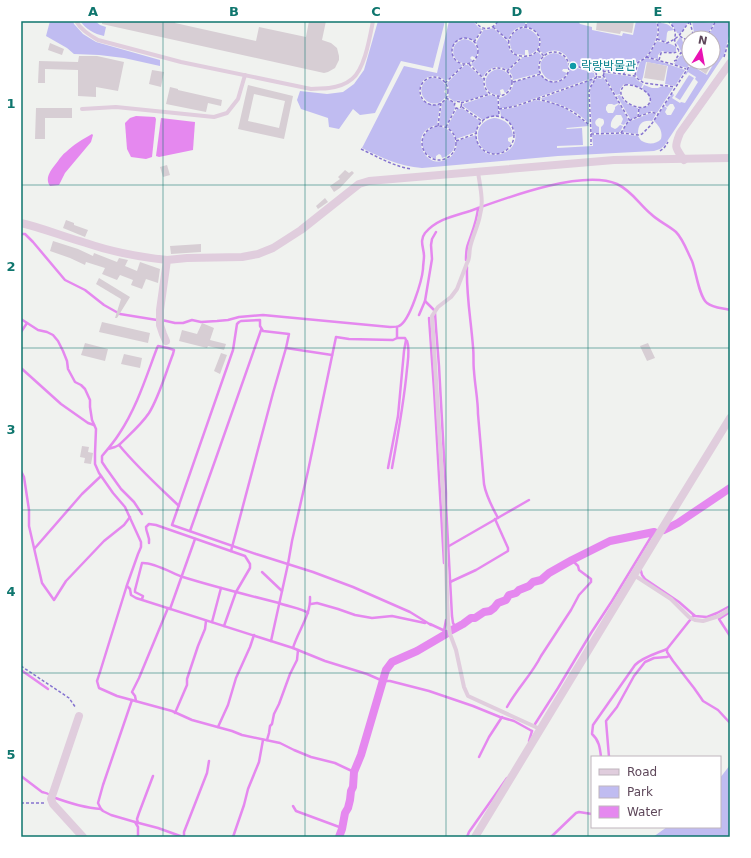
<svg xmlns="http://www.w3.org/2000/svg" width="751" height="858" viewBox="0 0 751 858" font-family="'DejaVu Sans','Noto Sans KR',sans-serif">
<rect width="100%" height="100%" fill="#f0f2ef"/>
<g fill="#c0bcf1">
<path d="M 50,21 L 73,21 L 74,24 L 83,34 L 96,42 L 160,60 L 160,66 L 124,58 L 99,55 L 74,54 L 67,48 L 46,36 Z"/>
<path d="M 80,21 L 95,21 L 100,25 L 106,27 L 104,36 C 94,34 86,29 80,21 Z"/>
<path d="M 378,21 L 445,21 L 433,68 L 401,61 L 375,113 L 360,115 L 353,109 L 339,129 L 329,127 L 328,118 L 301,109 L 297,100 L 300,91 L 327,94 L 343,92 L 354,84 L 364,70 Z"/>
<path d="M 449,21 L 473,21 L 478,27 L 482,29 L 474,41 C 455,29 441,58 463,65 L 446,81 C 438,73 423,74 420,87 C 416,100 429,107 440,104 L 437,125 C 406,131 425,174 449,158 C 455,154 457,148 457,141 L 476,135 C 478,168 524,156 514,129 C 511,123 507,119 501,117 L 500,109 L 506,109 L 516,107 L 536,100 L 559,105 L 566,109 L 580,118 L 589,126 L 566,128 L 567,129 L 582,128 L 583,145 L 557,146 L 557,148 L 593,146 L 592,135 L 622,134 L 638,136 C 638,136 641,141 642,141 C 648,145 657,144 661,139 C 663,131 659,126 654,121 L 664,106 L 667,108 L 665,112 L 667,115 L 671,115 L 675,108 L 673,104 L 670,104 L 667,107 L 665,105 L 672,93 L 674,95 L 672,98 L 680,103 L 681,102 L 685,103 L 698,82 L 695,79 L 696,77 L 688,72 L 686,75 L 685,74 L 693,62 L 697,63 L 694,67 L 707,75 L 720,53 L 713,49 L 713,38 L 707,38 L 717,21 L 730,21 L 730,31 L 724,55 L 664,146 L 660,149 L 654,151 L 558,156 L 422,168 C 399,166 382,158 362,148 L 404,66 L 437,73 Z"/>
<path d="M 499,21 L 525,21 L 525,26 C 516,27 511,31 508,40 L 494,27 Z"/>
<path d="M 527,21 L 578,21 L 580,24 L 592,27 L 592,30 L 622,36 L 623,33 L 633,35 L 636,21 L 656,21 C 658,31 658,36 653,45 C 651,49 649,53 646,56 C 638,64 616,68 604,71 L 603,69 L 598,68 L 595,71 L 570,64 C 567,51 554,47 544,54 L 539,50 C 544,39 538,30 527,27 Z"/>
<path d="M 672,21 L 689,21 L 680,34 L 677,33 C 676,29 672,26 671,22 Z"/>
<path d="M 692,21 L 714,23 L 705,38 L 695,38 Z"/>
<path d="M 658,23 C 666,23 669,24 674,30 L 668,31 L 667,33 L 666,42 L 658,39 L 659,34 Z"/>
<path d="M 493,28 L 508,42 C 508,51 512,55 520,57 L 508,70 C 498,64 488,67 483,77 L 471,64 C 479,59 481,51 476,43 L 484,29 L 487,30 Z"/>
<path d="M 524,28 C 533,29 544,39 537,49 C 535,52 532,53 529,55 L 528,50 L 525,50 L 525,55 L 515,54 C 505,44 511,30 524,28 Z"/>
<path d="M 680,37 C 683,39 682,43 685,45 L 689,45 L 689,58 L 681,51 L 678,45 L 676,43 Z"/>
<path d="M 465,39 C 475,41 480,49 476,58 L 472,56 L 470,58 L 473,61 C 454,71 444,43 465,39 Z"/>
<path d="M 657,41 C 663,43 672,43 676,47 L 676,51 L 672,53 L 662,51 L 658,55 L 658,59 L 647,57 L 652,50 Z"/>
<path d="M 538,52 L 542,56 C 538,61 537,67 540,73 L 513,80 L 512,75 L 509,71 L 523,57 L 529,57 Z"/>
<path d="M 554,53 C 563,54 569,60 568,69 L 563,69 L 562,71 L 567,73 C 551,97 524,59 554,53 Z"/>
<path d="M 683,55 L 689,60 L 689,62 L 691,62 L 687,68 L 674,64 L 680,56 Z"/>
<path d="M 646,58 L 659,61 L 685,70 L 675,86 L 665,84 L 668,66 L 646,62 L 643,77 L 642,80 L 640,80 L 636,75 L 640,62 Z"/>
<path d="M 465,65 L 468,65 L 483,79 L 484,88 L 488,94 L 462,102 L 458,100 L 455,102 L 448,97 C 450,92 449,87 447,83 Z"/>
<path d="M 570,66 L 594,73 L 595,77 L 516,105 L 506,108 L 500,108 L 499,98 C 508,96 512,91 514,82 L 541,75 C 551,88 569,83 570,66 Z"/>
<path d="M 498,69 C 512,71 516,85 505,93 L 503,89 L 500,90 L 501,95 C 483,97 479,73 498,69 Z"/>
<path d="M 605,73 L 635,77 L 637,80 L 643,84 L 641,88 L 630,84 L 624,84 L 620,89 L 620,94 L 616,95 L 604,75 Z"/>
<path d="M 689,75 L 694,78 L 680,100 L 675,97 Z"/>
<path d="M 603,77 L 619,103 L 614,105 L 612,104 L 608,104 L 606,107 L 606,110 L 608,113 L 613,113 L 615,109 L 615,107 L 619,104 L 629,121 L 626,122 L 624,125 L 621,124 L 623,119 L 621,115 L 616,115 C 613,118 610,122 611,127 L 615,129 L 617,128 L 620,125 L 623,126 L 620,132 L 601,133 L 601,127 C 604,125 605,122 603,119 L 599,118 C 595,120 594,123 597,126 L 599,127 L 599,133 L 592,133 L 590,92 L 591,86 L 597,78 L 601,79 Z"/>
<path d="M 430,78 C 439,77 445,81 447,90 L 445,90 L 444,92 L 447,94 C 436,118 407,91 430,78 Z"/>
<path d="M 594,79 L 590,85 L 588,92 L 589,124 C 576,109 559,103 540,99 Z"/>
<path d="M 644,85 L 652,88 L 658,88 L 662,86 L 673,88 L 657,113 L 651,111 L 639,116 L 639,108 C 656,108 652,96 642,89 Z"/>
<path d="M 490,95 L 497,97 L 499,116 L 489,117 L 483,120 L 463,106 L 463,104 Z"/>
<path d="M 620,95 C 623,102 630,106 638,108 L 637,116 L 631,120 L 617,96 Z"/>
<path d="M 447,99 L 454,103 L 455,108 L 446,126 L 439,125 L 442,104 Z"/>
<path d="M 462,108 L 481,122 L 478,125 L 476,132 L 456,139 L 453,132 L 447,127 L 457,109 L 459,109 Z"/>
<path d="M 651,113 L 656,114 L 652,121 C 642,120 638,124 638,134 L 622,132 L 627,123 L 633,120 Z"/>
<path d="M 494,118 C 505,119 512,125 513,136 L 508,138 L 508,141 L 511,143 C 509,148 505,151 500,153 C 477,159 467,123 494,118 Z"/>
<path d="M 438,126 C 458,129 462,152 442,158 L 441,155 L 439,154 L 436,156 L 436,159 C 416,153 419,130 438,126 Z"/>
<path d="M 730,765 L 730,837 L 653,837 L 667,827 L 720,827 L 720,778 Z"/>
</g>
<g fill="#e588ef">
<path d="M 136,116 L 155,117 L 156,119 L 152,157 L 146,159 L 131,157 L 127,149 L 125,123 L 130,118 Z"/>
<path d="M 161,118 L 195,122 L 193,150 L 159,157 L 156,156 Z"/>
<path d="M 92,134 L 93,135 L 91,142 L 65,173 L 59,185 L 50,186 C 44,177 52,169 58,161 C 60,158 63,154 66,152 C 73,145 83,139 92,134 Z"/>
</g>
<g fill="none" stroke-linecap="round" stroke-linejoin="round">
<g stroke="#e588ef" stroke-width="2.5">
<path d="M 21,234 L 25,234 L 33,242 L 65,280 L 85,290 L 104,305 L 120,314 L 157,320"/>
<path d="M 466,260 C 466,255 466,249 468,244 C 472,232 477,221 478,208"/>
<path d="M 467,267 C 466,294 471,320 473,347 C 474,355 473,363 474,371 C 475,386 478,400 478,414 L 484,484 C 486,496 492,507 498,518"/>
<path d="M 425,301 L 434,310"/>
<path d="M 435,313 L 436,328 L 439,366 L 446,493 L 446,505 L 452,616 L 453,623 L 456,628"/>
<path d="M 419,315 L 425,301 L 432,259 L 431,245 L 432,239 L 436,232"/>
<path d="M 429,318 L 434,389 L 444,563"/>
<path d="M 21,319 L 38,330 L 47,332 L 53,335 L 58,341 L 63,351 L 67,361 L 68,369 L 75,382 L 81,385 L 85,389 L 90,400 L 90,407 L 92,420 L 96,429 L 95,453 L 95,464 L 99,473 L 113,493 L 125,507 L 141,542 L 141,547 L 138,554 L 127,585 L 100,672 L 97,681 L 99,688 L 117,696 L 172,711 L 192,720 L 232,731 L 242,735 L 280,743 L 294,750 L 311,757 L 335,763 L 354,772"/>
<path d="M 162,320 L 175,323 L 183,323 L 192,320 L 201,322 L 217,321 L 228,320 L 239,317 L 263,315 L 390,327 C 393,327 397,327 399,326 C 410,321 422,280 423,269 C 423,265 424,260 424,256 C 424,248 419,241 425,233 C 437,219 454,216 470,211 C 506,198 582,169 617,184 C 632,191 639,204 651,214 C 658,221 668,225 676,232 C 683,239 687,251 692,261 C 696,271 699,297 707,303 C 713,308 723,308 730,310"/>
<path d="M 21,332 L 27,323"/>
<path d="M 332,355 L 286,348 L 289,334 L 263,331 L 260,326 L 260,320 L 241,321 L 239,322 L 237,324 L 233,350 L 172,525 L 256,554 L 313,572 L 353,587 L 410,612 L 431,625"/>
<path d="M 21,368 L 61,404 L 88,423 L 94,425"/>
<path d="M 119,445 C 137,467 158,486 179,506"/>
<path d="M 108,449 L 115,447 L 119,445 C 129,435 141,425 149,413 C 159,397 166,372 173,354 L 174,350 L 168,348 L 158,346 L 157,348 C 146,377 137,407 119,434 C 114,442 108,449 102,456 L 102,462 L 106,468 L 121,489 L 134,502 L 142,514"/>
<path d="M 388,468 L 398,416 L 404,351 L 406,340 L 405,338 L 397,338"/>
<path d="M 392,468 C 398,435 404,402 407,369 C 408,360 410,349 407,341"/>
<path d="M 21,471 L 24,477 L 29,510 L 29,526 L 42,583 L 54,600 L 66,581 L 104,541 L 124,525 L 130,517"/>
<path d="M 190,531 L 216,458 L 261,330"/>
<path d="M 149,543 C 150,536 146,533 146,527 L 149,524 L 156,525 L 245,556 L 250,564 L 250,568 L 236,592 L 224,626"/>
<path d="M 449,546 L 529,500"/>
<path d="M 35,548 L 82,494 L 101,476"/>
<path d="M 231,551 L 273,393 L 286,348"/>
<path d="M 641,571 L 642,575 L 645,579 L 679,602 L 695,616 L 707,617 L 717,613 L 730,606"/>
<path d="M 262,572 L 282,591"/>
<path d="M 450,582 L 476,570 L 508,551 L 508,548 L 495,519"/>
<path d="M 127,586 L 130,589 L 131,595 L 136,598 L 293,648 L 325,661 L 367,674 L 383,681 L 390,681 L 429,691 L 473,706 L 500,717 L 514,721 L 532,731"/>
<path d="M 142,599 L 143,596 L 135,592 L 135,590 L 142,563 C 153,562 172,573 183,577 C 215,587 247,595 279,603 C 286,606 304,609 308,613"/>
<path d="M 311,604 L 317,603 L 338,609 L 355,615 L 372,618 L 392,616 L 425,623"/>
<path d="M 170,609 L 195,539"/>
<path d="M 730,612 L 719,619 L 730,636"/>
<path d="M 694,615 L 667,649 L 667,652 L 673,661 L 694,688 L 701,698 L 703,701 L 718,710 L 730,723"/>
<path d="M 212,622 L 221,588"/>
<path d="M 430,624 L 443,630 L 446,634"/>
<path d="M 444,631 L 446,620"/>
<path d="M 271,641 L 288,564 L 292,541 L 308,471 L 336,337 L 349,339 L 393,340 L 397,338 L 397,327"/>
<path d="M 293,648 C 298,631 311,615 310,597"/>
<path d="M 21,670 L 48,689"/>
<path d="M 132,700 L 103,785 L 98,803 L 101,809 L 103,811 L 111,815 L 135,822 L 138,827 L 138,837"/>
<path d="M 136,701 L 135,696 L 132,692 L 139,678 L 168,608"/>
<path d="M 507,707 C 517,689 532,674 541,656 L 571,610 L 579,595 L 591,582 L 591,579 L 579,570 L 578,566 L 572,560"/>
<path d="M 175,713 L 187,685 L 187,679 L 198,646 L 205,629 L 206,621"/>
<path d="M 535,724 L 558,688 L 591,633 L 612,601 L 654,532"/>
<path d="M 218,727 L 228,705 L 236,678 L 250,647 L 254,635"/>
<path d="M 267,740 L 269,733 L 270,726 L 272,724 L 274,714 L 279,704 L 290,674 L 297,660 L 298,650"/>
<path d="M 529,741 L 532,731"/>
<path d="M 479,757 L 489,737 L 502,717"/>
<path d="M 601,757 C 600,748 599,740 592,734 L 593,725 L 635,665 C 643,657 655,654 667,649"/>
<path d="M 609,757 L 606,721 L 617,707 L 634,676 L 645,662 L 654,658 L 667,657 L 669,656"/>
<path d="M 21,776 L 42,792 C 45,793 49,793 50,796 C 66,802 84,808 101,809"/>
<path d="M 293,806 L 296,811 L 342,828"/>
<path d="M 135,822 L 158,828 L 183,837"/>
<path d="M 138,823 L 137,819 L 139,813 L 153,776"/>
<path d="M 184,837 L 184,832 L 207,773 L 209,761"/>
<path d="M 233,837 L 244,805 L 248,789 L 259,762 L 263,740"/>
<path d="M 467,837 L 469,832 L 507,778"/>
<path d="M 551,837 L 576,813 L 579,812 L 592,814"/>
</g>
<g stroke="#e588ef" stroke-width="8">
<path d="M 664,530 L 678,523 L 730,488"/>
<path d="M 452,630 L 463,624 L 471,618 L 475,618 L 484,612 L 490,611 L 494,608 L 498,603 L 506,600 L 509,595 L 516,593 L 519,590 L 529,586 L 533,582 L 541,580 L 549,573 L 572,560 L 610,541 L 654,532"/>
<path d="M 339,837 L 342,829 L 345,813 L 348,808 L 350,800 L 351,791 L 353,787 L 354,772 L 361,755 L 386,670 L 392,662 L 417,651 L 446,634"/>
</g>
</g>
<g fill="#d7ced4" fill-rule="evenodd">
<path d="M 102,21 L 176,21 L 175,23 L 256,41 L 259,27 L 306,37 L 309,21 L 326,21 L 322,40 L 331,43 L 337,48 L 339,56 L 339,60 L 335,68 L 328,72 L 324,73 L 315,71 L 102,24 Z"/>
<path d="M 597,21 L 634,21 L 632,33 L 621,31 L 620,34 L 596,30 Z"/>
<path d="M 50,43 L 64,49 L 62,55 L 48,50 Z"/>
<path d="M 79,56 L 97,56 L 124,62 L 118,91 L 96,87 L 96,97 L 78,96 L 78,70 L 45,69 L 45,83 L 38,83 L 39,61 L 78,62 Z"/>
<path d="M 647,62 L 667,66 L 664,81 L 644,78 Z"/>
<path d="M 691,62 L 713,62 L 706,74 L 697,68 L 698,67 Z"/>
<path d="M 152,70 L 164,72 L 161,87 L 149,84 Z"/>
<path d="M 248,85 L 293,96 L 284,139 L 238,129 ZM 254,94 L 285,101 L 279,128 L 248,121 Z"/>
<path d="M 170,87 L 178,89 L 178,90 L 222,100 L 221,106 L 208,103 L 206,112 L 166,104 Z"/>
<path d="M 36,108 L 72,108 L 72,118 L 45,118 L 45,139 L 35,139 Z"/>
<path d="M 167,165 L 170,175 L 163,177 L 160,167 Z"/>
<path d="M 345,170 L 349,173 L 352,171 L 354,173 L 340,188 L 334,192 L 330,186 L 340,179 L 338,177 Z"/>
<path d="M 325,198 L 328,202 L 318,209 L 316,206 Z"/>
<path d="M 66,220 L 74,223 L 74,225 L 88,230 L 85,237 L 63,228 Z"/>
<path d="M 53,241 L 78,249 L 93,256 L 94,253 L 117,262 L 119,258 L 128,260 L 125,266 L 137,271 L 140,262 L 160,269 L 158,283 L 146,279 L 142,289 L 131,285 L 133,280 L 120,275 L 117,280 L 102,274 L 105,268 L 86,262 L 85,265 L 70,258 L 50,251 Z"/>
<path d="M 201,244 L 201,252 L 171,254 L 170,246 Z"/>
<path d="M 99,278 L 130,297 L 117,318 L 115,318 L 121,299 L 96,284 Z"/>
<path d="M 102,322 L 150,333 L 148,343 L 99,332 Z"/>
<path d="M 202,323 L 214,328 L 210,340 L 226,344 L 224,350 L 208,346 L 207,348 L 179,341 L 182,330 L 197,334 Z"/>
<path d="M 85,343 L 108,349 L 105,361 L 81,355 Z"/>
<path d="M 648,343 L 655,358 L 647,361 L 640,346 Z"/>
<path d="M 221,353 L 227,355 L 220,374 L 214,371 Z"/>
<path d="M 124,354 L 142,358 L 140,368 L 121,364 Z"/>
<path d="M 82,446 L 89,447 L 88,452 L 93,453 L 91,464 L 84,463 L 85,458 L 80,457 Z"/>
</g>
<g fill="none" stroke-linecap="round" stroke-linejoin="round">
<g stroke="#8573d0" stroke-width="1.5" stroke-dasharray="3 2" stroke-linecap="butt">
<path d="M 475,21 C 481,31 492,31 498,21"/>
<path d="M 709,21 L 715,22"/>
<path d="M 658,22 L 668,21 C 671,24 675,28 675,32 C 676,35 674,38 675,42 C 676,50 683,54 689,59"/>
<path d="M 690,22 L 694,38"/>
<path d="M 493,27 L 509,41"/>
<path d="M 524,27 C 547,29 544,59 522,56 C 519,56 515,55 513,53 C 503,43 512,29 524,27 Z"/>
<path d="M 526,27 L 526,21"/>
<path d="M 680,36 L 684,39 L 689,38"/>
<path d="M 706,38 L 716,21"/>
<circle cx="465" cy="51" r="13"/>
<path d="M 657,39 L 667,43 C 681,37 681,32 690,21"/>
<path d="M 474,42 L 483,29"/>
<path d="M 538,50 L 544,56"/>
<circle cx="554" cy="67" r="15"/>
<path d="M 646,57 L 672,64 L 686,69"/>
<path d="M 724,57 L 730,37"/>
<path d="M 659,60 L 661,53 C 668,51 671,55 679,51"/>
<path d="M 674,61 L 677,60 L 677,57 L 681,53"/>
<path d="M 469,64 L 484,79"/>
<path d="M 569,64 L 596,72"/>
<circle cx="498" cy="82" r="14"/>
<circle cx="600" cy="73" r="4"/>
<path d="M 507,71 L 522,57"/>
<path d="M 603,72 C 616,69 635,66 645,58 C 649,55 652,49 654,45 C 659,36 659,31 657,21"/>
<path d="M 608,72 L 635,76 L 638,79 L 644,83 L 675,87"/>
<path d="M 624,74 L 624,66"/>
<path d="M 603,75 L 630,121"/>
<path d="M 635,75 L 638,62"/>
<path d="M 597,76 L 591,86 L 589,92 L 591,134 L 621,133 L 639,135 L 642,134 L 651,125 L 692,62"/>
<circle cx="434" cy="91" r="14"/>
<path d="M 513,82 L 541,74"/>
<path d="M 445,83 L 464,65"/>
<path d="M 625,85 C 634,83 658,94 648,105 C 640,114 610,97 625,85 Z"/>
<path d="M 498,96 L 499,116"/>
<path d="M 446,98 L 455,103"/>
<path d="M 537,99 C 561,105 571,108 589,125"/>
<circle cx="458" cy="105" r="3.5"/>
<path d="M 461,103 L 490,94"/>
<path d="M 462,107 L 483,122"/>
<path d="M 499,109 L 506,108 L 516,106 L 596,78"/>
<circle cx="495" cy="135" r="19"/>
<path d="M 638,117 L 639,107"/>
<circle cx="439" cy="143" r="17"/>
<path d="M 438,126 L 441,103"/>
<path d="M 446,127 L 456,108"/>
<path d="M 621,133 L 627,123 L 632,119 L 651,112 L 658,114"/>
<path d="M 591,134 L 591,145"/>
<path d="M 456,141 L 477,133"/>
<path d="M 361,149 C 378,157 393,166 411,169"/>
<path d="M 660,151 L 664,148 L 668,142"/>
<path d="M 21,666 L 69,698 L 76,708"/>
<path d="M 21,803 L 45,803"/>
</g>
<g stroke="#e0cddd" stroke-width="4">
<path d="M 76,21 C 81,30 90,35 98,40 L 181,62 L 311,89 C 317,88 323,89 329,88 C 337,87 346,84 352,79 C 365,69 370,36 373,21"/>
<path d="M 82,109 L 116,107 L 214,117 L 227,113 L 238,99 L 245,75"/>
<path d="M 478,172 C 480,186 484,202 480,215 C 478,227 472,237 470,248 C 469,253 470,259 467,263 L 457,289 L 451,297 L 438,307 L 432,316 L 444,508 L 448,622 L 450,634 L 456,650 L 464,687 L 468,696 L 540,729"/>
<path d="M 634,575 L 671,599 L 689,617 L 695,620 L 703,621 L 719,616 L 730,609"/>
</g>
<g stroke="#e0cddd" stroke-width="8">
<path d="M 684,160 C 675,147 674,148 680,133 L 730,63"/>
<path d="M 21,223 C 43,228 64,237 86,243 C 112,252 140,257 167,260"/>
<path d="M 166,341 L 163,334 L 160,325 L 160,310 L 167,260 L 187,258 L 242,257 L 258,254 L 273,248 L 301,230 L 359,184 L 369,181 L 614,160 L 730,158"/>
<path d="M 79,716 L 51,799 L 53,804 L 83,837"/>
<path d="M 475,837 C 560,697 644,557 730,418"/>
</g>
</g>
<path fill="none" stroke="#0f766e" stroke-width="1" stroke-opacity="0.55" d="M 163,21 L 163,837M 305,21 L 305,837M 446,21 L 446,837M 588,21 L 588,837M 21,185 L 730,185M 21,348 L 730,348M 21,510 L 730,510M 21,673 L 730,673"/>
<circle fill="#0f9aa8" stroke="#fff" stroke-width="1.5" cx="573" cy="66" r="4"/>
<g text-anchor="middle" dominant-baseline="central" stroke-width="3.5" stroke-linejoin="round" paint-order="stroke">
<g font-size="12" fill="#0d838f" stroke="#fff" text-anchor="start">
<text x="581" y="66">락랑박물관</text>
</g>
</g>
<rect width="751" height="858" fill="none" stroke="#ffffff" stroke-width="44"/>
<rect x="591" y="756" width="130" height="72" fill="#ffffff" stroke="#bfb5bd"/>
<rect x="599" y="769" width="20" height="6" fill="#e0cddd" stroke="#bfb5bd"/>
<text x="627" y="776" font-size="12" fill="#5e475a">Road</text>
<rect x="599" y="786" width="20" height="12" fill="#c0bcf1" stroke="#bfb5bd"/>
<text x="627" y="796" font-size="12" fill="#5e475a">Park</text>
<rect x="599" y="806" width="20" height="12" fill="#e588ef" stroke="#bfb5bd"/>
<text x="627" y="816" font-size="12" fill="#5e475a">Water</text>
<g transform="translate(701 50) rotate(11)"><circle r="19" fill="#ffffff" stroke="#bfb5bd"/>
<path d="M0-3L7 15L0 10L-7 15Z" fill="#e912b3"/>
<text y="-6" font-size="11" font-weight="bold" text-anchor="middle" fill="#5e475a">N</text>
</g>
<rect x="22" y="22" width="707" height="814" fill="none" stroke="#0f766e" stroke-width="1.5"/>
<g font-size="13" text-anchor="middle" font-weight="bold" fill="#0f766e">
<text x="93" y="16">A</text>
<text x="234" y="16">B</text>
<text x="376" y="16">C</text>
<text x="517" y="16">D</text>
<text x="658" y="16">E</text>
<text x="11" y="108">1</text>
<text x="11" y="271">2</text>
<text x="11" y="434">3</text>
<text x="11" y="596">4</text>
<text x="11" y="759">5</text>
</g>
</svg>
